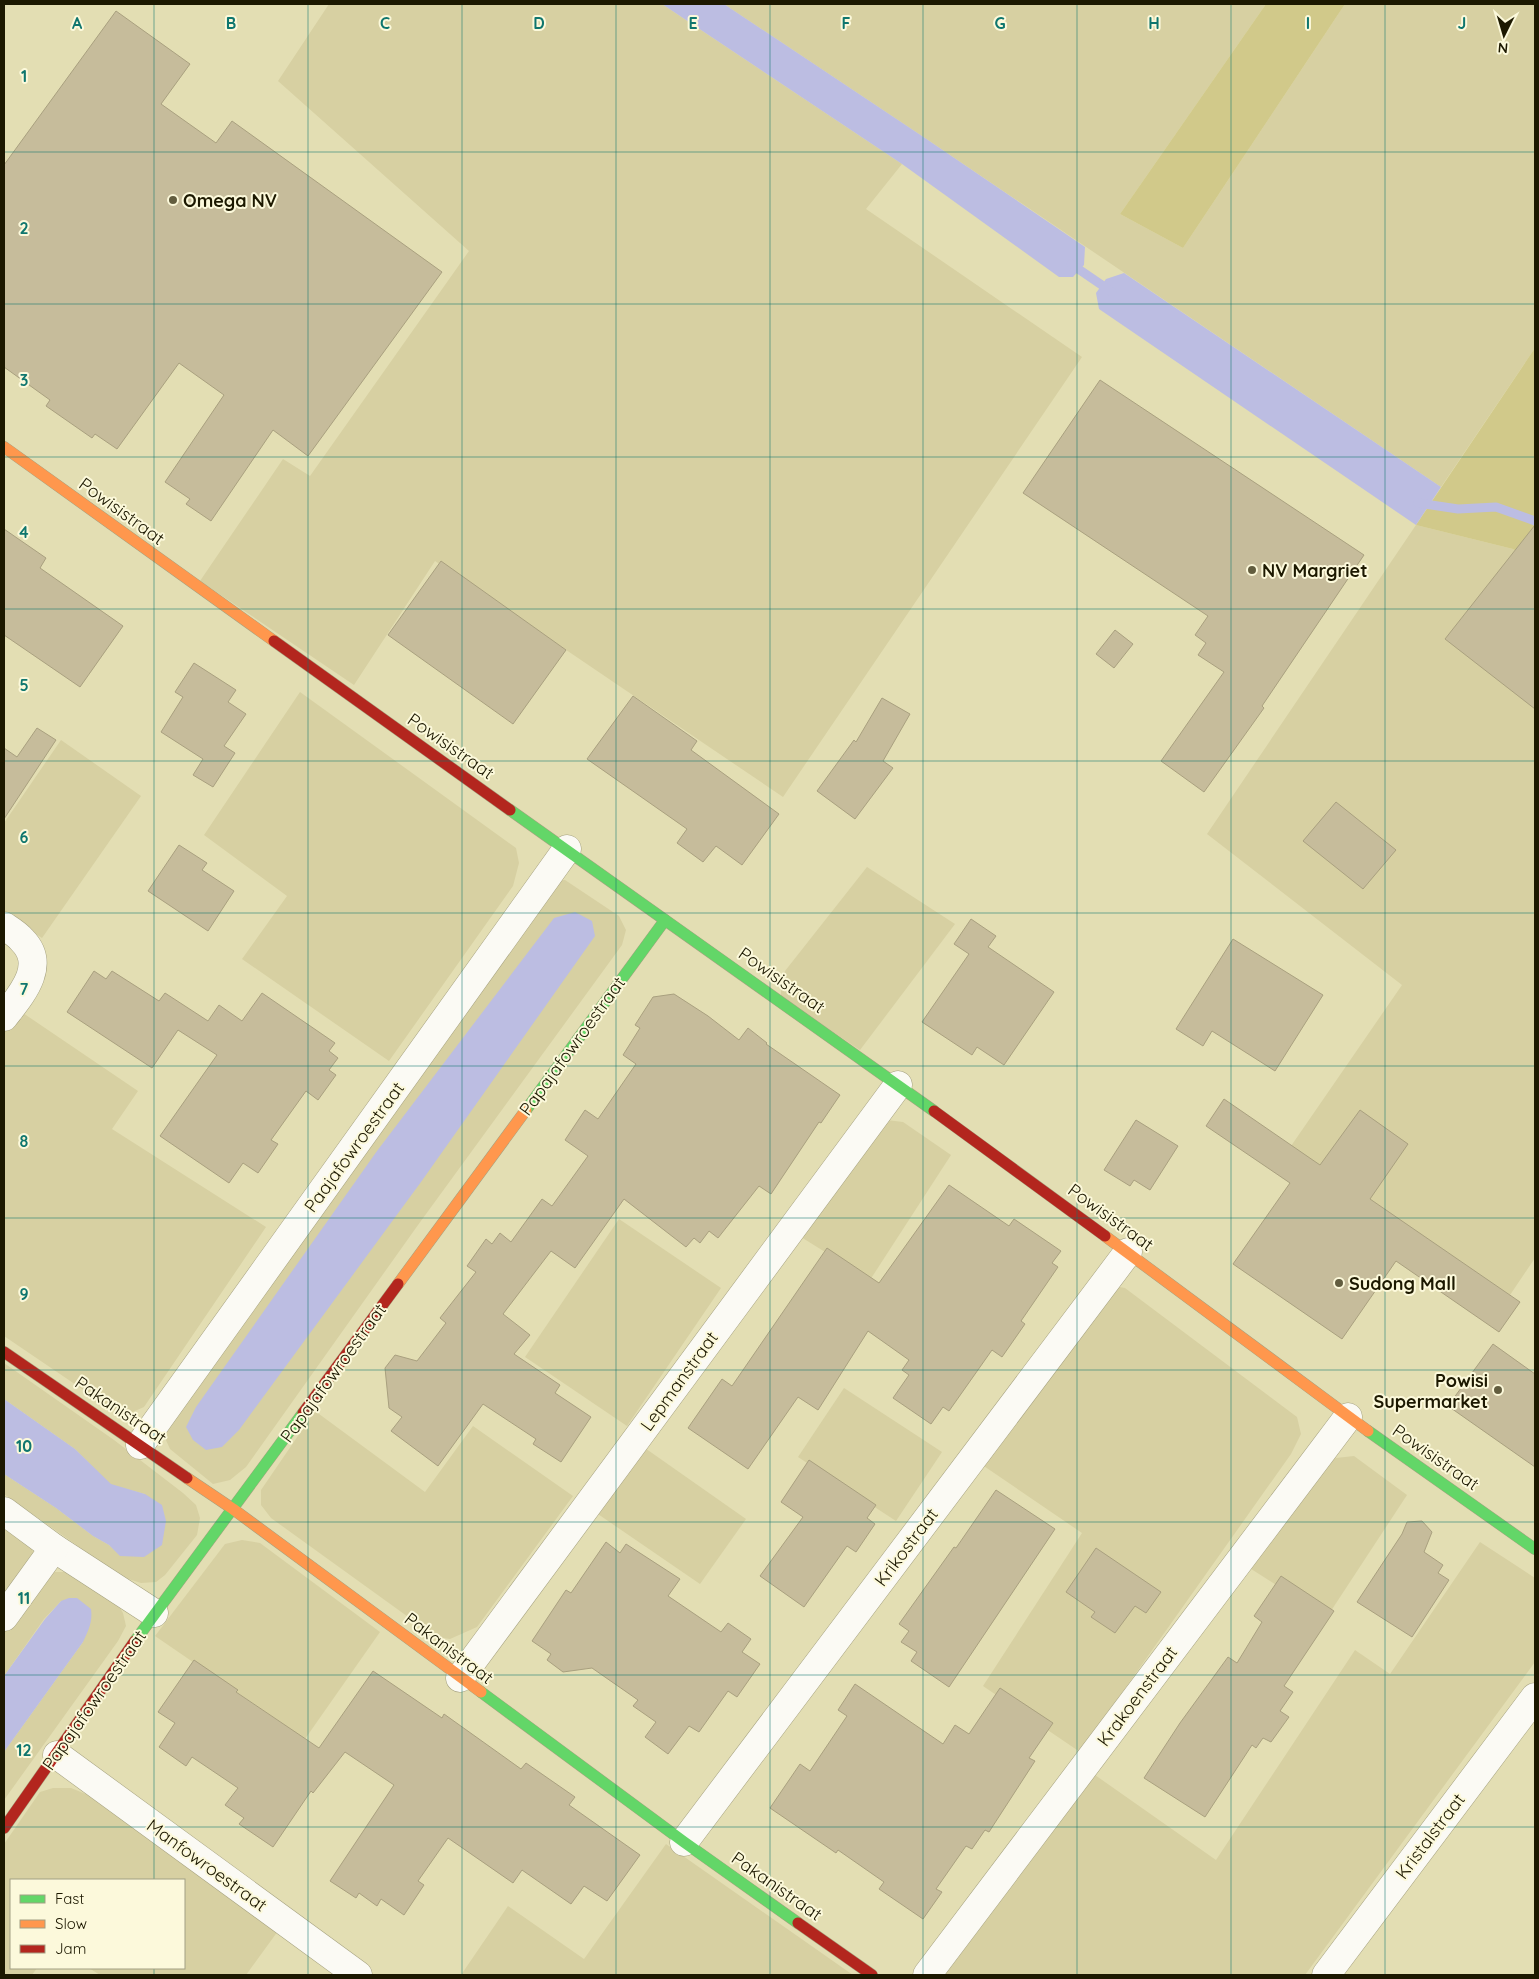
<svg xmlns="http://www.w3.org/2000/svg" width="1539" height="1979" viewBox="0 0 1539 1979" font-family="Quicksand,sans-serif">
<rect width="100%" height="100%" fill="#e3deb3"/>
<g fill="#d7d0a2">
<path d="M 329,4 L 662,4 L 902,164 L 866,209 L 1082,357 L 783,797 L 435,561 L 354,685 L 200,581 L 283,459 L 310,476 L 469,251 L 278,81 Z"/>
<path d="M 724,4 L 1266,4 L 1120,214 L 1183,248 L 1345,4 L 1535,4 L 1535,348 L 1441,487 L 925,138 Z"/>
<path d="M 1416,525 L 1513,549 L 1535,562 L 1535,1258 L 1510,1295 L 1291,1146 L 1402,985 L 1207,834 Z"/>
<path d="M 300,692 L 516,848 L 519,863 L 513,886 L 389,1061 L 242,959 L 287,896 L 204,835 Z"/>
<path d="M 61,740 L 141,796 L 42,938 L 4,912 L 4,823 Z"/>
<path d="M 867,867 L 955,924 L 860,1050 L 781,997 L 781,984 L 785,971 Z"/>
<path d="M 565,880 L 619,916 L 626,930 L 622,945 L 418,1225 L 246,1467 L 230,1480 L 213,1484 L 170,1449 L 165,1438 L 167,1426 L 552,881 Z"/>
<path d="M 20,1011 L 138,1091 L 112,1129 L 266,1227 L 144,1407 L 128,1414 L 113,1410 L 4,1336 L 4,1033 Z"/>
<path d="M 887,1120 L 903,1122 L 951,1155 L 870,1280 L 793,1232 Z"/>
<path d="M 619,1219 L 721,1288 L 627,1426 L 525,1357 Z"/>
<path d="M 1109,1285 L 1125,1288 L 1297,1417 L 1301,1434 L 1291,1454 L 1080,1752 L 983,1686 L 1082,1533 L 975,1460 Z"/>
<path d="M 4,1363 L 114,1440 L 183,1493 L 196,1505 L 200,1518 L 197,1535 L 165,1575 L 156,1582 L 141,1583 L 122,1577 L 4,1494 L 4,1474 L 56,1508 L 93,1536 L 109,1545 L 121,1556 L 145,1494 L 111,1485 L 75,1449 L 4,1399 Z"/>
<path d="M 844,1388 L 942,1452 L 896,1521 L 798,1457 Z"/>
<path d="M 315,1411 L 425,1492 L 473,1426 L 573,1496 L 477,1627 L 450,1639 L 436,1637 L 271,1518 L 261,1505 L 261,1490 Z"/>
<path d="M 642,1446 L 746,1519 L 700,1584 L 595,1512 Z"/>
<path d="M 1354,1456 L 1407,1495 L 1327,1617 L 1248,1567 L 1318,1469 L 1336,1458 Z"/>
<path d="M 4,1520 L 30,1544 L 34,1555 L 4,1596 Z"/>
<path d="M 242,1540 L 260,1543 L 380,1632 L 305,1739 L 155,1636 L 225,1544 Z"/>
<path d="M 1480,1542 L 1535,1578 L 1535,1662 L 1305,1975 L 945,1975 L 1095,1775 L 1216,1860 L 1355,1650 L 1390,1674 Z"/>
<path d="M 53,1572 L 72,1572 L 116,1601 L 123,1613 L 126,1626 L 118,1641 L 4,1800 L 4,1752 L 83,1642 L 61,1601 L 44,1619 L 4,1676 L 4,1630 Z"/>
<path d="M 53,1788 L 71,1788 L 88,1795 L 278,1931 L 246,1975 L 100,1975 L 89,1968 L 184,1968 L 184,1880 L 11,1880 L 11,1968 L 37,1968 L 32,1975 L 4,1975 L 4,1844 L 40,1792 Z"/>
<path d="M 666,1844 L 853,1975 L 461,1975 L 508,1906 L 584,1959 Z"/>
</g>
<g fill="#d1c98a">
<path d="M 1266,4 L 1345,4 L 1183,248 L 1120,214 Z"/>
<path d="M 1535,348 L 1535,562 L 1513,549 L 1416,525 Z"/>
</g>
<g fill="#bcbde2">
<path d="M 662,4 L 724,4 L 925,138 L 1085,247 L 1084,265 L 1073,277 L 1059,277 L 902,164 Z"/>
<path d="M 1124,273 L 1441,487 L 1416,525 L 1099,309 L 1096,293 L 1106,279 Z"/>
<path d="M 575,912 L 592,921 L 595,936 L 421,1182 L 239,1430 L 222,1447 L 206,1450 L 193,1440 L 186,1427 L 196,1407 L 377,1151 L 554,918 Z"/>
<path d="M 4,1399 L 75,1449 L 111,1484 L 145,1494 L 162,1505 L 166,1521 L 162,1545 L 144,1557 L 120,1556 L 109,1545 L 93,1536 L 56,1508 L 4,1474 Z"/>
<path d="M 69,1598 L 77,1598 L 91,1609 C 93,1622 88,1631 83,1642 L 4,1752 L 4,1676 L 45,1619 L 61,1601 Z"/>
</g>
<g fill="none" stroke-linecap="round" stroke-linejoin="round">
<g stroke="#bcbde2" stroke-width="9">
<path d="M 1071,264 L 1112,292"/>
<path d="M 1418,503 L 1458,509 L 1496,507 L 1535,521"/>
</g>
</g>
<g fill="#c6bc9b" stroke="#a9a07f">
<path d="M 116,11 L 190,64 L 161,104 L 216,143 L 232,121 L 442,272 L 308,456 L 273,430 L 211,521 L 186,504 L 190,499 L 165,482 L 224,395 L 179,363 L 117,449 L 95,434 L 92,438 L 46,406 L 50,400 L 4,367 L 4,165 Z"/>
<path d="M 1100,380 L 1364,555 L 1262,706 L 1264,708 L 1204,792 L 1161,761 L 1224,672 L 1198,655 L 1206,643 L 1195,635 L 1208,616 L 1023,493 Z"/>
<path d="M 1535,525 L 1535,709 L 1445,639 Z"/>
<path d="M 4,529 L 46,558 L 40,568 L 123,626 L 80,687 L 4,635 Z"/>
<path d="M 441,561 L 566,650 L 513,724 L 388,635 Z"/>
<path d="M 1115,630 L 1133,644 L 1114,668 L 1096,654 Z"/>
<path d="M 194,663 L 236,690 L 228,702 L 246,714 L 224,746 L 235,753 L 213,787 L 193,775 L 203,759 L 161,732 L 183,697 L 175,692 Z"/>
<path d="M 633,696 L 697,741 L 691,750 L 779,814 L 742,865 L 716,846 L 703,862 L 677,843 L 687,829 L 587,759 Z"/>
<path d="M 882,698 L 910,714 L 883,761 L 893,768 L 855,819 L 817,791 L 854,740 L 856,742 Z"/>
<path d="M 37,728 L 56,740 L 4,819 L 4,748 L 17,757 Z"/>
<path d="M 1336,802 L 1396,850 L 1363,889 L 1303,841 Z"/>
<path d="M 179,845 L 207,863 L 202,870 L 234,891 L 208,931 L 148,891 Z"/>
<path d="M 971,919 L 996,936 L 988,947 L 1054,992 L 1004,1065 L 977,1047 L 972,1055 L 922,1022 L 969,954 L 954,944 Z"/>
<path d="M 1233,939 L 1323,995 L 1275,1071 L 1212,1031 L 1203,1046 L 1176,1029 Z"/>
<path d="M 94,971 L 106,979 L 112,971 L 159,1001 L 165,993 L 208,1021 L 219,1005 L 242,1021 L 262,993 L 335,1043 L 329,1051 L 338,1058 L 329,1070 L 336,1075 L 318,1100 L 306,1091 L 271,1140 L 278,1144 L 258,1173 L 243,1163 L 229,1183 L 160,1136 L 217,1055 L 178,1030 L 152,1068 L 67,1012 Z"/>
<path d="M 674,994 L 708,1016 L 739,1040 L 748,1028 L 767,1043 L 766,1044 L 840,1095 L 821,1123 L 819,1122 L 771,1194 L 759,1186 L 718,1238 L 709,1231 L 700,1243 L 694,1238 L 686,1247 L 624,1199 L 575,1268 L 551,1251 L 503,1314 L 530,1335 L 514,1354 L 560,1385 L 555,1393 L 591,1417 L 561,1462 L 533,1444 L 536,1439 L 483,1404 L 438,1466 L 391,1431 L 402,1417 L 389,1408 L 385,1368 L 395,1355 L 417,1361 L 446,1323 L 440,1318 L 476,1272 L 467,1266 L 486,1239 L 492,1244 L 500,1233 L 511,1242 L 542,1199 L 552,1206 L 588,1156 L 565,1140 L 585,1110 L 598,1119 L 636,1064 L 623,1055 L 640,1028 L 635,1025 L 653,997 Z"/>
<path d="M 1224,1099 L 1320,1165 L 1360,1110 L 1408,1144 L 1370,1199 L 1520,1302 L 1499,1332 L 1396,1261 L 1342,1339 L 1233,1264 L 1290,1183 L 1206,1126 Z"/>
<path d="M 1136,1120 L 1178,1146 L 1150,1190 L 1134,1180 L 1130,1186 L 1104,1170 Z"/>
<path d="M 949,1185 L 1009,1226 L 1014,1219 L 1061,1251 L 1052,1263 L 1058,1267 L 1021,1321 L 1025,1324 L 1002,1357 L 992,1350 L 949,1411 L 943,1407 L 931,1424 L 893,1398 L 909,1375 L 902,1370 L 909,1360 L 868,1331 L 818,1410 L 798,1397 L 748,1469 L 688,1428 L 722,1379 L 732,1386 L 827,1248 L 879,1283 Z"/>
<path d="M 1493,1344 L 1535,1374 L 1535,1467 L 1448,1406 Z"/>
<path d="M 809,1460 L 876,1505 L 867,1518 L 875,1524 L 856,1552 L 847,1546 L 804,1607 L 760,1576 L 803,1517 L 781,1502 Z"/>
<path d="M 996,1490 L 1055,1529 L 949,1687 L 911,1661 L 917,1652 L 901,1642 L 909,1631 L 899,1624 L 954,1547 L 956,1548 Z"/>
<path d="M 1422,1521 L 1432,1532 L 1424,1552 L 1443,1565 L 1438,1573 L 1449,1580 L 1412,1637 L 1357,1602 L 1402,1534 L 1407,1522 Z"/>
<path d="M 606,1542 L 620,1553 L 626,1544 L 680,1579 L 668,1596 L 721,1632 L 728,1623 L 751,1639 L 742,1652 L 760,1664 L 737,1697 L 728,1691 L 699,1732 L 689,1726 L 668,1754 L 645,1737 L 656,1722 L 633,1706 L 638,1700 L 592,1668 L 563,1672 L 547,1660 L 551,1654 L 532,1641 L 566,1590 L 571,1593 Z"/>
<path d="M 1096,1548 L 1161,1592 L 1146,1613 L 1135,1606 L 1115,1633 L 1091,1617 L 1095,1612 L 1066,1592 Z"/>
<path d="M 1281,1576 L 1334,1611 L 1284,1686 L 1293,1692 L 1280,1711 L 1289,1717 L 1271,1742 L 1263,1738 L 1256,1748 L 1252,1745 L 1205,1817 L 1144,1778 L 1180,1723 L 1228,1657 L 1237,1663 L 1262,1622 L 1254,1616 Z"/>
<path d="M 194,1660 L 238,1690 L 236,1692 L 319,1748 L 373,1671 L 442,1718 L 444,1714 L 521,1769 L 526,1763 L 575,1797 L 569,1805 L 640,1855 L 607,1901 L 584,1886 L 571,1904 L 522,1870 L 513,1883 L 448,1838 L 418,1881 L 424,1885 L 404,1915 L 381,1899 L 377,1906 L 359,1893 L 356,1898 L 330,1881 L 394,1785 L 345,1752 L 313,1793 L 311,1791 L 273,1847 L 239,1824 L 244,1818 L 225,1805 L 238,1788 L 192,1757 L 186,1766 L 159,1747 L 175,1723 L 158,1712 Z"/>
<path d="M 855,1684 L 943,1744 L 955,1725 L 969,1734 L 1000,1688 L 1053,1723 L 1029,1758 L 1035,1761 L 989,1832 L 985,1830 L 972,1849 L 966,1846 L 936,1889 L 942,1892 L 923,1919 L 879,1889 L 884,1882 L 838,1850 L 836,1853 L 770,1808 L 800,1764 L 810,1771 L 847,1716 L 838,1710 Z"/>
</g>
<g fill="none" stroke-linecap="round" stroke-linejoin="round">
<g stroke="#a6a280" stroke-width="29">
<g id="street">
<path d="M 4,926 C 10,930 17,934 22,940 C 48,966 20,996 4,1017"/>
<path d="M 140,1445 L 567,849"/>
<path d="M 4,1511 L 54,1548 L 154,1613"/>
<path d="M 4,1617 L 54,1548"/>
<path d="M 460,1678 L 898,1085"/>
<path d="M 57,1755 L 358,1975"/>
<path d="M 684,1842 L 1128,1252"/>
<path d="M 927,1975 L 1348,1417"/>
<path d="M 1326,1975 L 1535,1697"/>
</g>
</g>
<g stroke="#a6a280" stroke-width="12">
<g id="fast">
<path d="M 510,810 L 934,1111"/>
<path d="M 526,1110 L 665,920"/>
<path d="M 1368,1431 L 1535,1549"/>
<path d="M 135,1641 L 303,1413"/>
<path d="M 481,1692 L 684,1842 L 798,1923"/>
</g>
</g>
<g stroke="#a6a280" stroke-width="12">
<g id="slow">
<path d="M 4,447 L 274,641"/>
<path d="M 1105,1236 L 1368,1431"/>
<path d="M 398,1284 L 526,1110"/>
<path d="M 187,1478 L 233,1509 L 481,1692"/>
</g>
</g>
<g stroke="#a6a280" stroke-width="12">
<g id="jam">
<path d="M 274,641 L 510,810"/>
<path d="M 934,1111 L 1105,1236"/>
<path d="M 4,1352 L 187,1478"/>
<path d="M 303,1413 L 398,1284"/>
<path d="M 4,1828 L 135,1641"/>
<path d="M 798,1923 L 872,1975"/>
</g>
</g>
<use href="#street" stroke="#fbfaf4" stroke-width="28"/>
<use href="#fast" stroke="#63d668" stroke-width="11"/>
<use href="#slow" stroke="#ff974d" stroke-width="11"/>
<use href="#jam" stroke="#b3261e" stroke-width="11"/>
</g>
<path fill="none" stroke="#0f766e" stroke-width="1" stroke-opacity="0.55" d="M 154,4 L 154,1880M 308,4 L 308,1975M 462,4 L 462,1975M 616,4 L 616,1975M 770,4 L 770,1975M 923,4 L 923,1975M 1077,4 L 1077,1975M 1231,4 L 1231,1975M 1385,4 L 1385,1975M 4,152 L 1535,152M 4,304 L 1535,304M 4,457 L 1535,457M 4,609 L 1535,609M 4,761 L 1535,761M 4,913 L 1535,913M 4,1066 L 1535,1066M 4,1218 L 1535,1218M 4,1370 L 1535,1370M 4,1522 L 1535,1522M 4,1675 L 1535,1675M 4,1827 L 1535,1827M 154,1968 L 154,1975"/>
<g fill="#625d3f" stroke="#fcf9db" stroke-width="2">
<circle cx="173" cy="200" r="5"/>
<circle cx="1252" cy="570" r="5"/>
<circle cx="1339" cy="1283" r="5"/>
<circle cx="1498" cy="1390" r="5"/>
</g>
<g text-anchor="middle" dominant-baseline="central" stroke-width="4" stroke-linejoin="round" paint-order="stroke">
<g font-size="18" font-weight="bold" fill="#1c1800" stroke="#fcf9db" text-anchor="start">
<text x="183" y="200">Omega NV</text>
<text x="1262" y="570">NV Margriet</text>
<text x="1349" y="1283">Sudong Mall</text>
<text x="1488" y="1380" text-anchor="end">Powisi<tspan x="1488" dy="21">Supermarket</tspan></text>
</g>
<g font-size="18" fill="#1c1800" stroke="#fcf9db">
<text transform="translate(122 511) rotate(36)">Powisistraat</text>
<text transform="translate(451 746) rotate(35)">Powisistraat</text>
<text transform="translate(782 980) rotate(35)">Powisistraat</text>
<text transform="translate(572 1046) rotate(-54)">Papajafowroestraat</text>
<text transform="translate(354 1147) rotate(-54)">Paajafowroestraat</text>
<text transform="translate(1111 1217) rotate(36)">Powisistraat</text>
<text transform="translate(333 1373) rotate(-54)">Papajafowroestraat</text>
<text transform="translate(679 1381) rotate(-54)">Lepmanstraat</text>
<text transform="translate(121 1410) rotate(34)">Pakanistraat</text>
<text transform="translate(1436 1457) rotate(35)">Powisistraat</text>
<text transform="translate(906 1547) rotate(-53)">Krikostraat</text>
<text transform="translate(449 1648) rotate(37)">Pakanistraat</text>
<text transform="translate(1137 1696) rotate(-53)">Krakoenstraat</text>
<text transform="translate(94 1700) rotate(-55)">Papajafowroestraat</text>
<text transform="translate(1430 1836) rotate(-53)">Kristalstraat</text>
<text transform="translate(207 1865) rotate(36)">Manfowroestraat</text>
<text transform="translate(777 1886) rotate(35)">Pakanistraat</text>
</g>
</g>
<g font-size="16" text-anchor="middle" font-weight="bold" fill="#0f766e" stroke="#fcf9db" stroke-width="4" stroke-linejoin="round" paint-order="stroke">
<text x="77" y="29">A</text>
<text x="231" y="29">B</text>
<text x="385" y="29">C</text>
<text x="539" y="29">D</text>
<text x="693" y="29">E</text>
<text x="846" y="29">F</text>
<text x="1000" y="29">G</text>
<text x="1154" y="29">H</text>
<text x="1308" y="29">I</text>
<text x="1462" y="29">J</text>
<text x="24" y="82">1</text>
<text x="24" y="234">2</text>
<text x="24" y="386">3</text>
<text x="24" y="538">4</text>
<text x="24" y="691">5</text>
<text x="24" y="843">6</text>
<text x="24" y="995">7</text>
<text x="24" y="1147">8</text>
<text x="24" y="1300">9</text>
<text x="24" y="1452">10</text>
<text x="24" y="1604">11</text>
<text x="24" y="1756">12</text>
</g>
<rect width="1539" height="1979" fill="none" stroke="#1c1800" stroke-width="10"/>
<rect x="10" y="1879" width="175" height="90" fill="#fcf9db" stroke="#a29f83"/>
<rect x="20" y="1895" width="25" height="8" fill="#63d668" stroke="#a29f83"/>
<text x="55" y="1904" font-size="15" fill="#1c1800">Fast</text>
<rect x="20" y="1920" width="25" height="8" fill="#ff974d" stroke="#a29f83"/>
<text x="55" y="1929" font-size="15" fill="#1c1800">Slow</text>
<rect x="20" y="1945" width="25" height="8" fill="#b3261e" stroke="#a29f83"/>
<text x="55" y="1954" font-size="15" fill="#1c1800">Jam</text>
<g transform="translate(1504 35) rotate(185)" stroke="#fcf9db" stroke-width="4" paint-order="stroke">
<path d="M0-4L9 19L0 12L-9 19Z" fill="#1c1800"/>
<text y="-8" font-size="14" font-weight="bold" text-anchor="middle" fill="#1c1800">N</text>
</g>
</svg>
